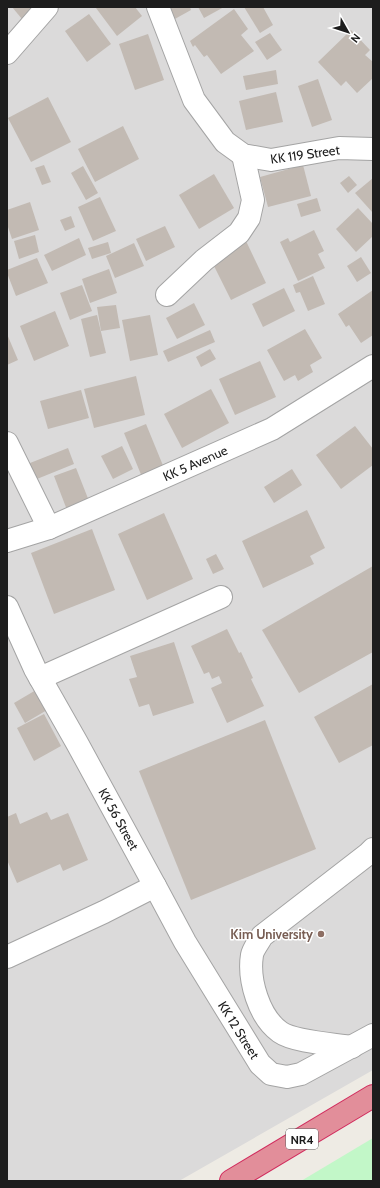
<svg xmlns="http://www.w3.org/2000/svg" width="380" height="1188" viewBox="0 0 380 1188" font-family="Cabin,sans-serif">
<rect width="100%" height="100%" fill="#eeebe4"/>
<path fill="#dbdada" d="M 7,7 L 373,7 L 373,1070 L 179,1181 L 7,1181 Z"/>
<path fill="#c2f7c8" d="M 373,1138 L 373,1181 L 301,1181 Z"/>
<g fill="#c2bab3">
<path d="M 12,7 L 38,7 L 22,19 Z"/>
<path d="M 98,7 L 135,7 L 142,16 L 117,36 L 96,8 Z"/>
<path d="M 166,7 L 190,7 L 191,10 L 173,20 Z"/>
<path d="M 198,7 L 224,7 L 204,18 Z"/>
<path d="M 244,7 L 263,7 L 273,25 L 260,33 Z"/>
<path d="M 234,9 L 248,29 L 241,35 L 254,51 L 221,74 L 207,55 L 204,57 L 195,45 L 193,47 L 190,41 Z"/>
<path d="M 89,14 L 111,44 L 87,62 L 65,31 Z"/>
<path d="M 351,30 L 370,50 L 365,55 L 373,62 L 373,78 L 357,93 L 346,81 L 341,86 L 318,62 Z"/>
<path d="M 270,33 L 282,50 L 267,60 L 255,42 Z"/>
<path d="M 148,34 L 164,80 L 135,90 L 119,44 Z"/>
<path d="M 276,70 L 278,84 L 246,90 L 243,76 Z"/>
<path d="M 318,79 L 332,120 L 312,127 L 298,86 Z"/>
<path d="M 276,92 L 283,122 L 246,130 L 239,101 Z"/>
<path d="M 48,97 L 71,142 L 31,162 L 8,118 Z"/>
<path d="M 123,126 L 139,159 L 95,182 L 78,149 Z"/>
<path d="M 44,165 L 51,182 L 42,185 L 35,168 Z"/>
<path d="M 303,165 L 311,196 L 268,207 L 260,177 Z"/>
<path d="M 83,166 L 98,193 L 86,200 L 71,173 Z"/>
<path d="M 214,174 L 234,208 L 199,229 L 179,195 Z"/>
<path d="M 349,176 L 357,185 L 348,193 L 340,183 Z"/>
<path d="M 373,178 L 373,213 L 355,193 Z"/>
<path d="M 100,197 L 116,231 L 93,241 L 78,207 Z"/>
<path d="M 317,198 L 321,211 L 301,217 L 297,204 Z"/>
<path d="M 30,202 L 39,230 L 12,239 L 7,224 L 7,210 Z"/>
<path d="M 358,208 L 373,224 L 373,236 L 356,252 L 336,229 Z"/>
<path d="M 71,216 L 75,227 L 65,231 L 60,220 Z"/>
<path d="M 165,226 L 175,247 L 146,261 L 136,239 Z"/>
<path d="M 314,230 L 324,251 L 318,254 L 325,268 L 298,281 L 280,242 L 288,238 L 290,242 Z"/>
<path d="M 35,235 L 39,252 L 19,259 L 14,241 Z"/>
<path d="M 79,238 L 86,255 L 52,271 L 44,255 Z"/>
<path d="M 246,241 L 266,283 L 231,300 L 210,258 Z"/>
<path d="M 108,242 L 111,253 L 92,259 L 88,248 Z"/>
<path d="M 134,243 L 144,266 L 115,278 L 106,256 Z"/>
<path d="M 361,257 L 371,273 L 357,282 L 347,266 Z"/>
<path d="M 37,258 L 48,283 L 16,296 L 7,273 L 7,270 Z"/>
<path d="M 109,269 L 117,293 L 90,303 L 82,279 Z"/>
<path d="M 313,276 L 325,304 L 308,311 L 300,292 L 296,293 L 293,285 Z"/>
<path d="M 82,285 L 92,311 L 70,320 L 60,293 Z"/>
<path d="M 284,288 L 295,311 L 263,327 L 252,304 Z"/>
<path d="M 373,290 L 373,335 L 361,343 L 349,325 L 346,327 L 338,314 Z"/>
<path d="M 194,303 L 205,325 L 177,339 L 166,318 Z"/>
<path d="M 116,305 L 120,328 L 101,331 L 97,307 Z"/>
<path d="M 55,311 L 69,346 L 34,361 L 20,326 Z"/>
<path d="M 97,315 L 106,353 L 90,357 L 81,319 Z"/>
<path d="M 150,315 L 158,355 L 130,361 L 122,320 Z"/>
<path d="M 305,329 L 322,358 L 310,365 L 313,372 L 298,381 L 295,375 L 284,381 L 267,350 Z"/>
<path d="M 210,330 L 215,342 L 168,362 L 163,351 Z"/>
<path d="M 7,334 L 18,360 L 7,365 Z"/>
<path d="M 210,349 L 216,359 L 201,367 L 196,357 Z"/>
<path d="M 260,361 L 276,397 L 235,415 L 219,379 Z"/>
<path d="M 136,376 L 145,415 L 94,428 L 84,389 Z"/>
<path d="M 211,389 L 229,423 L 182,448 L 164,414 Z"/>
<path d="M 81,390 L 89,418 L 48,429 L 40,401 Z"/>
<path d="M 146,424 L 164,468 L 142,477 L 124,433 Z"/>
<path d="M 355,426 L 373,449 L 373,465 L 341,489 L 316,455 Z"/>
<path d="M 122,446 L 133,469 L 113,479 L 101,456 Z"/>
<path d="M 68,448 L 74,464 L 32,481 L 25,465 Z"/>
<path d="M 76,468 L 89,501 L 67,510 L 54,476 Z"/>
<path d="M 292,469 L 302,485 L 274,503 L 264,487 Z"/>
<path d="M 307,510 L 325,548 L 310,556 L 314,564 L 263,588 L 242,541 Z"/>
<path d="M 164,513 L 193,579 L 147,600 L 118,534 Z"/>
<path d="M 92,529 L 115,590 L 54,614 L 31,553 Z"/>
<path d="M 216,554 L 224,569 L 213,574 L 206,559 Z"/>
<path d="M 373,566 L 373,652 L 299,693 L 262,630 Z"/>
<path d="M 227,629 L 239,653 L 241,652 L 253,678 L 251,679 L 264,706 L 227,723 L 211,688 L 222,683 L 219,676 L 212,679 L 209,672 L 204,674 L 191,646 Z"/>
<path d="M 174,642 L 194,703 L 153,716 L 149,704 L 139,707 L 129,679 L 137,677 L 130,656 Z"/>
<path d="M 373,684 L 373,745 L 339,763 L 314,717 Z"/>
<path d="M 36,690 L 47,710 L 25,723 L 14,703 Z"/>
<path d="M 44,714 L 61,746 L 34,761 L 17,728 Z"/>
<path d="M 265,720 L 316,849 L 191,900 L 139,771 Z"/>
<path d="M 47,812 L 51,820 L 68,813 L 88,860 L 63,871 L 60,864 L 17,883 L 7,860 L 7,817 L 16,813 L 20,824 Z"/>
</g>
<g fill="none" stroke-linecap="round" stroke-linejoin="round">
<g stroke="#a4a4a4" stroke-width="24">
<g id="minor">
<path d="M 158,7 L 194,100 L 225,142 L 243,155 L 271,160 L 339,148 L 373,149"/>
<path d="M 7,53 L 47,7"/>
<path d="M 167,295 L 204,260 L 239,233 L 249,218 L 253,200 L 243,155"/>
<path d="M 7,443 L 49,528"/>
<path d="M 7,541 L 49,528 L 272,429 L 373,366"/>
<path d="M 7,607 L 35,669 L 77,743 L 155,886 L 104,912 L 7,957"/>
<path d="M 40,678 L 221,597"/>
<path d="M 155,886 L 185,942 L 260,1064 L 271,1074 L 287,1077 L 301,1074 L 373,1035"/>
<path d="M 352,1047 C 334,1044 294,1042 280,1032 C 259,1017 248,980 252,955 C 253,949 259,942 262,936 L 368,854 L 373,849"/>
</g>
</g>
<g stroke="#d12b5d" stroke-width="24">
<path id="highway" d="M 231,1181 L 373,1096"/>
</g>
<use href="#minor" stroke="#fff" stroke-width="22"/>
<use href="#highway" stroke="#e28e9a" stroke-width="22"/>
</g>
<circle fill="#8d6e63" stroke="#fff" stroke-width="1.5" cx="321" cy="934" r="4"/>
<g text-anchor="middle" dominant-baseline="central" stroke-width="3" stroke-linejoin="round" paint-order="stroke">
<rect fill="#fff" stroke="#616161" stroke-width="1" x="286" y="1129" width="32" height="20" rx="3"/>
<g font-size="12" font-weight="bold" fill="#1d1d1d">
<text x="302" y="1139">NR4</text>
</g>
<g font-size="13" fill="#1d1d1d" stroke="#fff">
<text transform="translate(305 154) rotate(-8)">KK 119 Street</text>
<text transform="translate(195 463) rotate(-24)">KK 5 Avenue</text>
<text transform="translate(119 819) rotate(61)">KK 56 Street</text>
<text transform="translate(239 1030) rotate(58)">KK 12 Street</text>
</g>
<g font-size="13" font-weight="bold" fill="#785e54" stroke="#fff" text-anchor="end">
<text x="313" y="934">Kim University</text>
</g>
</g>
<rect width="380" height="1188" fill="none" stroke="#1d1d1d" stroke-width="16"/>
<g transform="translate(348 32) rotate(129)" stroke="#ffffff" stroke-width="3" paint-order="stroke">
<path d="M0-3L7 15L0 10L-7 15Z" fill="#1d1d1d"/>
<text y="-6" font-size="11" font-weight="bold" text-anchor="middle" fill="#1d1d1d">N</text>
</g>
</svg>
